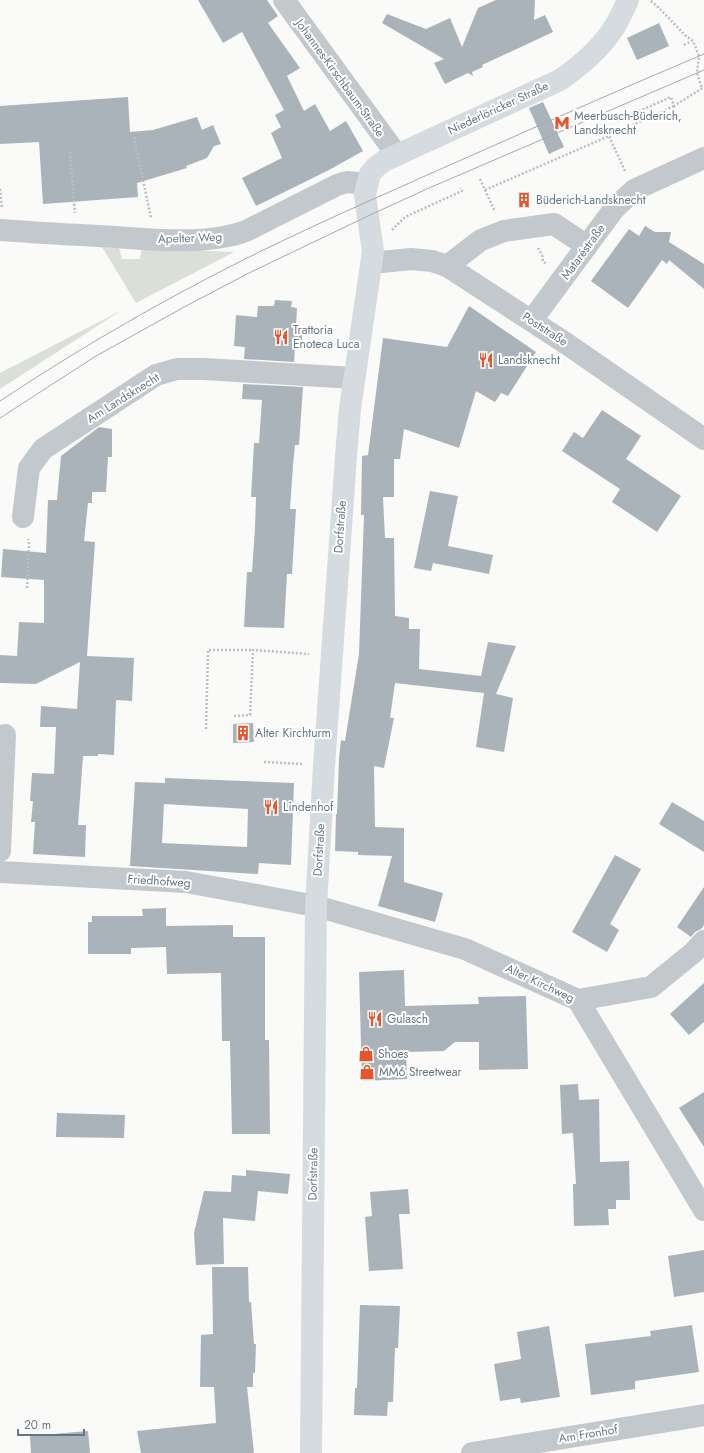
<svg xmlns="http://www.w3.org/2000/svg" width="704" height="1453" viewBox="0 0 704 1453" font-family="Jost,sans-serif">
<rect width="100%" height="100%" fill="#fafaf8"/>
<g fill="#dadfd7">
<path d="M 102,247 L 119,248 L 122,259 L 140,259 L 142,248 L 234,252 L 136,303 Z"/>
<path d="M 122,310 L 0,389 L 0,373 Z"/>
</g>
<g fill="#aab3b9" fill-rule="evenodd">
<path d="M 198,0 L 267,0 L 278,16 L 268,23 L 300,68 L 287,76 L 304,111 L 315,104 L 330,131 L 346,121 L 363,151 L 329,170 L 256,206 L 242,178 L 282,158 L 271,133 L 281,127 L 275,115 L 284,110 L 242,32 L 223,43 Z"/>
<path d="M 496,0 L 535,0 L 534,20 L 545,15 L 553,32 L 482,65 L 483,67 L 472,72 L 473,76 L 468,73 L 445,84 L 434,63 L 444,59 L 382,23 L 387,14 L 426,29 L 450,18 L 462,47 L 478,8 Z"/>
<path d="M 659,23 L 669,46 L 637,60 L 627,38 Z"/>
<path d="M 128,97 L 130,132 L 153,130 L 197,117 L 202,130 L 213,125 L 221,144 L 214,146 L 207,158 L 186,166 L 187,168 L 137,183 L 138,197 L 43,204 L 39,142 L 0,144 L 0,106 Z"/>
<path d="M 543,102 L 564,147 L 549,154 L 529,108 Z"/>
<path d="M 645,226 L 655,232 L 671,232 L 669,242 L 704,264 L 704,289 L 669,260 L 667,264 L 662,260 L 628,308 L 591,281 L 629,229 L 639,236 Z"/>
<path d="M 275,300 L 292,301 L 291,307 L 297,308 L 296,327 L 303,327 L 301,349 L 295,348 L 294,362 L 244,359 L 245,347 L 234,346 L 236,315 L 257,317 L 258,306 L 274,306 Z"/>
<path d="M 469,306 L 536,352 L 508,396 L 501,393 L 495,402 L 476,391 L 459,448 L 404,429 L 400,459 L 394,459 L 394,497 L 383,497 L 385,538 L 394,538 L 395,616 L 409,618 L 409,629 L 420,629 L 419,669 L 481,676 L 488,642 L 516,646 L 496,694 L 513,698 L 504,752 L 476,747 L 484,693 L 395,683 L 390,718 L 394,718 L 384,768 L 374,766 L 375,827 L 404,828 L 404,882 L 443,893 L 435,922 L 378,906 L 392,856 L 358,855 L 358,852 L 335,851 L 336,814 L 337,814 L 339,758 L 341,740 L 345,741 L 359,654 L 364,515 L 361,515 L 362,456 L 368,455 L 383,338 L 447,347 Z"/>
<path d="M 243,384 L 303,387 L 299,445 L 295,445 L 293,465 L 290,509 L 296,509 L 292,574 L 287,574 L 284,628 L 244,627 L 247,572 L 252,572 L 255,528 L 256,497 L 251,497 L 254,443 L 259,443 L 262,400 L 242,399 Z"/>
<path d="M 602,410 L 641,436 L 626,459 L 681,496 L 657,532 L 612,502 L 620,489 L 562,451 L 574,432 L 583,438 Z"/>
<path d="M 99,427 L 112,429 L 112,457 L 108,457 L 106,492 L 92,492 L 92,503 L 88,503 L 84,541 L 95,542 L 87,656 L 134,658 L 132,701 L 116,700 L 114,755 L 98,754 L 98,756 L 83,756 L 78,825 L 86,825 L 85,857 L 33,854 L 35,822 L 31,822 L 33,801 L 30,801 L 32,773 L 54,774 L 56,727 L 40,727 L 41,706 L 77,709 L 80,662 L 36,684 L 0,683 L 0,655 L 17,656 L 19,622 L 44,623 L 44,580 L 1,577 L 3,549 L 46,553 L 48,500 L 57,500 L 61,456 Z"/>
<path d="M 430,491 L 458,496 L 448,546 L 493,555 L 489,574 L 433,563 L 431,571 L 414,568 Z"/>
<path d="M 253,723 L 254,742 L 233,743 L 233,724 Z"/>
<path d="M 165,778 L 294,783 L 291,865 L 259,863 L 258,874 L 130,866 L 135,782 L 165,783 ZM 164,804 L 248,809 L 247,847 L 162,843 Z"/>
<path d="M 672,802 L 704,821 L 704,852 L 659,824 Z"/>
<path d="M 615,855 L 641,869 L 610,924 L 619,930 L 607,952 L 572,932 Z"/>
<path d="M 704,887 L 704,925 L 701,929 L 695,932 L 691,937 L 677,927 Z"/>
<path d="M 166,908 L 166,926 L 233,925 L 233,937 L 265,937 L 265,1040 L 269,1040 L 270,1134 L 232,1134 L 230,1041 L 222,1041 L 221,973 L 167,974 L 166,947 L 131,948 L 131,954 L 88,954 L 88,922 L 92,922 L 92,916 L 143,916 L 142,909 Z"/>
<path d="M 404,970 L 405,1006 L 479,1004 L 478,997 L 526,996 L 528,1069 L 479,1070 L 479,1042 L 455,1042 L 444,1051 L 406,1052 L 407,1079 L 362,1081 L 359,972 Z"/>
<path d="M 704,983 L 704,1022 L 689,1035 L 670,1014 Z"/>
<path d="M 578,1084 L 579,1100 L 599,1099 L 600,1162 L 629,1161 L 630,1200 L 616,1200 L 616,1209 L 608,1209 L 609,1225 L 574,1226 L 573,1184 L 576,1184 L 573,1133 L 562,1134 L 560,1085 Z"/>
<path d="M 704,1092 L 704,1147 L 679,1108 Z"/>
<path d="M 57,1113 L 125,1115 L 124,1138 L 56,1137 Z"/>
<path d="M 246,1170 L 290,1174 L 288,1194 L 258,1191 L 255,1221 L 223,1218 L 224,1264 L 196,1265 L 194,1233 L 204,1191 L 231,1192 L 232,1175 L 246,1176 Z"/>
<path d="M 408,1189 L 410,1214 L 399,1214 L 403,1269 L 369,1271 L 365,1217 L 372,1216 L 370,1192 Z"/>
<path d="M 704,1250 L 704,1292 L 674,1297 L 668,1256 Z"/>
<path d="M 212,1267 L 248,1267 L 249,1302 L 251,1302 L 254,1344 L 256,1344 L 255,1373 L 253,1373 L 253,1387 L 247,1387 L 254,1453 L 141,1453 L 137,1431 L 216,1423 L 214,1387 L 200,1387 L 201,1335 L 213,1334 Z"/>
<path d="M 360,1305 L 400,1306 L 398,1348 L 395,1348 L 393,1402 L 388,1402 L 387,1416 L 354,1415 L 355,1388 L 357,1388 Z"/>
<path d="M 692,1325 L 699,1372 L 635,1381 L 635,1389 L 591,1395 L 585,1344 L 651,1336 L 650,1331 Z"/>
<path d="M 549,1326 L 560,1397 L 521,1403 L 520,1398 L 500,1401 L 494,1364 L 521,1359 L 517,1332 Z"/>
<path d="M 88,1431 L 90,1453 L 31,1453 L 30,1436 Z"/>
</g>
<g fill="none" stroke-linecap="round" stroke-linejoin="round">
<g stroke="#bbbfc2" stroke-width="2.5" stroke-dasharray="2 2" stroke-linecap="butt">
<path d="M 651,1 L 657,6 L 685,35 L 693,41 L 699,56 L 697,73 L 702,88"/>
<path d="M 684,45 L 692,41"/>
<path d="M 617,121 L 671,97 L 674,106 L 704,87"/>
<path d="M 134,137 L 151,218"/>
<path d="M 70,152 L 75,213"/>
<path d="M 625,171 L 609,136 L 674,106"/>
<path d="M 480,179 L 495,212"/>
<path d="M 0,189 L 2,208"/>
<path d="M 485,190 L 609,136"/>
<path d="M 392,230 L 405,217 L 462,191 L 460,188"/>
<path d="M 538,248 L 542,255 L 543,262 L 547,264"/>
<path d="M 27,588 L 29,543 L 28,539"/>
<path d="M 234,716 L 250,715 L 253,650 L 309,654"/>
<path d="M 206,729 L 208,650 L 253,650"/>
<path d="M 264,762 L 303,764"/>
</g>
<g stroke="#c3c8cc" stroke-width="22">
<path d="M 284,0 L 397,155"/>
<path d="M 0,230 C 39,233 77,235 116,237 C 155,240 208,245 246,231 L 337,185 L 347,182 L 367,184"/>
<path d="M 372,263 L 411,259 L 432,261 L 447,266 L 567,344 L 704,439"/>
<path d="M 447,266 L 481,240 L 504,231 L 554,224 L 587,246"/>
<path d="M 532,320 L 614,209 L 634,190 L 704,158"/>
<path d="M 23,517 L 29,468 L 43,449 L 156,375 L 177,369 L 204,369 L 354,378"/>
<path d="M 0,851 L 5,735"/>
<path d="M 0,872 L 186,882 L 316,906 L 465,949 L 578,1000 L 704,1210"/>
<path d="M 578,1000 L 651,987 L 694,952 L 704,941"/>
<path d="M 472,1453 L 704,1415"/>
</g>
<path stroke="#d6dbdf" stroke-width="22" d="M 311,1453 L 316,906 L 324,766 L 347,443 L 350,409 L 373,251 L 366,203 L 365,194 L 370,174 L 376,167 L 384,161 L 560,80 C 581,65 601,49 615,26 C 620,18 624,8 628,0"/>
<g stroke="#a2aab0" stroke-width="1">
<path d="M 0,401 C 95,338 196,281 299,233 C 341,213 383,195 425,176 C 518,135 611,93 704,54"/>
<path d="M 0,418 L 96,356 L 186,306 L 249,273 L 368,216 L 429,188 L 704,70"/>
</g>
</g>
<defs>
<g id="metro-bare" transform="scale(1.2)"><path d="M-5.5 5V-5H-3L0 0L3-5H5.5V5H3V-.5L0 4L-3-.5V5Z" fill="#e4572e" stroke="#fff" stroke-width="2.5" paint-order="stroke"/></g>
<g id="building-bare" transform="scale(1.2)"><path d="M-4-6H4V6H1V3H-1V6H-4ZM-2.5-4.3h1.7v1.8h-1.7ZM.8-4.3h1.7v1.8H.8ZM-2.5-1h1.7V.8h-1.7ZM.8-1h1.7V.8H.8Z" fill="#e4572e" stroke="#fff" stroke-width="2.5" paint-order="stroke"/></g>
<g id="restaurant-bare" transform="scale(1.2)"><path d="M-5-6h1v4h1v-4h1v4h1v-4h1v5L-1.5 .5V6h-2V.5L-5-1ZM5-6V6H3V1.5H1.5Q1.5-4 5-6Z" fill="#e4572e" stroke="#fff" stroke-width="2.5" paint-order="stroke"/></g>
<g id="shop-bare" transform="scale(1.2)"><path d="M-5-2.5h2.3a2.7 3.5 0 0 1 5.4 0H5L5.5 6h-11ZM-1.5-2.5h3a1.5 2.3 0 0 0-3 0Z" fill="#e4572e" stroke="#fff" stroke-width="2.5" paint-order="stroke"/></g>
</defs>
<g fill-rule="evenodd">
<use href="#metro-bare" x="562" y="123"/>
<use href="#building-bare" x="524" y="200"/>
<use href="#restaurant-bare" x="281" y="337"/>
<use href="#restaurant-bare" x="486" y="360"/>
<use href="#building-bare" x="243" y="733"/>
<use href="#restaurant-bare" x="271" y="807"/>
<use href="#restaurant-bare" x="375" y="1019"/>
<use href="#shop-bare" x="366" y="1054"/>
<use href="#shop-bare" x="367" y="1072"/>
</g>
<g text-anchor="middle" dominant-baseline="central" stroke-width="4" stroke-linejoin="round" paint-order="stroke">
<g font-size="12" fill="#657683" stroke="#fff">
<text transform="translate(340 78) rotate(54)">Johannes-Kirschbaum-Straße</text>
<text transform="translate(498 108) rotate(-25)">Niederlöricker Straße</text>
<text transform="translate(190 238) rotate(-2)">Apelter Weg</text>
<text transform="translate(583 252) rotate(-54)">Mataréstraße</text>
<text transform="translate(545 329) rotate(33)">Poststraße</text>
<text transform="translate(123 398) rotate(-32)">Am Landsknecht</text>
<text transform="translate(340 527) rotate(-86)">Dorfstraße</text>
<text transform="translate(319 850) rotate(-87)">Dorfstraße</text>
<text transform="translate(159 881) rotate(4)">Friedhofweg</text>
<text transform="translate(540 983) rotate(25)">Alter Kirchweg</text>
<text transform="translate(313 1174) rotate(-89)">Dorfstraße</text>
<text transform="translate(588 1434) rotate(-9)">Am Fronhof</text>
</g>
<g font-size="12" fill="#657683" stroke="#fff" text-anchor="start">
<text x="574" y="116">Meerbusch-Büderich,<tspan x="574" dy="14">Landsknecht</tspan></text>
<text x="536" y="200">Büderich-Landsknecht</text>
<text x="293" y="330">Trattoria<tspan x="293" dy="14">Enoteca Luca</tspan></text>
<text x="498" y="360">Landsknecht</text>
<text x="255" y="733">Alter Kirchturm</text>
<text x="283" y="807">Lindenhof</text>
<text x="387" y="1019">Gulasch</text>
<text x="378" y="1054">Shoes</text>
<text x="379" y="1072">MM6 Streetwear</text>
</g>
</g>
<path d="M18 1429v6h66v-6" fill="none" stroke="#657683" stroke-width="2"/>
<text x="24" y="1429" font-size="12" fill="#657683" stroke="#ffffff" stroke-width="3" paint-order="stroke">20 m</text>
</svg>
